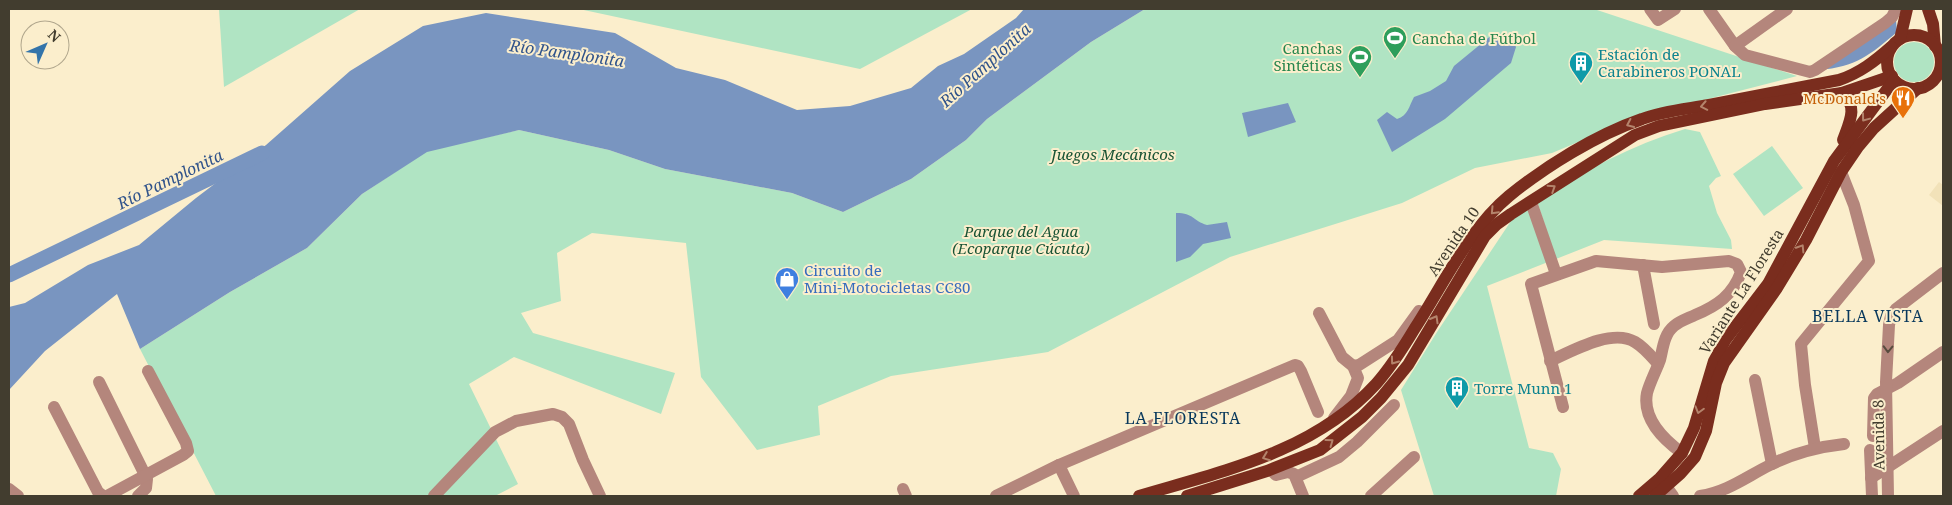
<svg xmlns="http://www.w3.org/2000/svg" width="1952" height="505" viewBox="0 0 1952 505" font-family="'Noto Serif',serif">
<rect width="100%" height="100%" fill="#fbeecc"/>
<path fill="#f2e2b9" d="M 1939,182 L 1943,185 L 1943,206 L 1929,195 Z"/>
<g fill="#b0e4c3">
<path d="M 219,9 L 360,9 L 224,87 Z"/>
<path d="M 579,9 L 972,9 L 860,69 Z"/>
<path d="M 1145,9 L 1594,9 L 1797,76 L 1638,117 L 1552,153 L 1475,168 L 1402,203 L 1230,257 L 1048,352 L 891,376 L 818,406 L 820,435 L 757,450 L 701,377 L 686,243 L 592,233 L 557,253 L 561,301 L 521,313 L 533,333 L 675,373 L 661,414 L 514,357 L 469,384 L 518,484 L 495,496 L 216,496 L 140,349 L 230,292 L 307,248 L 362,194 L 427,151 L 519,130 L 609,150 L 665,169 L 792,193 L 843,212 L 911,179 L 966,140 L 987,119 L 1091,42 Z"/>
<circle cx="1914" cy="62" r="20"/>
<path d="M 1685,129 L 1700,132 L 1721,176 L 1716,178 L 1709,186 L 1717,213 L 1731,240 L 1732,249 L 1604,240 L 1556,259 L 1537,201 C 1583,171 1632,145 1685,129 Z"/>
<path d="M 1772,146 L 1803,188 L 1764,216 L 1733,174 Z"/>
<path d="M 1529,208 L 1548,262 L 1487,286 L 1529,448 L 1553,453 L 1561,469 L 1556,496 L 1434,496 L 1401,390 L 1437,332 L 1511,221 Z"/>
</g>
<g fill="#7995c0">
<path d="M 1024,9 L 1145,9 L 1091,42 L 987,119 L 966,140 L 911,179 L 843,212 L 792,193 L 665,169 L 609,150 L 519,130 L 427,152 L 362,194 L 307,248 L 230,292 L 140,349 L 117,294 L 45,351 L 9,390 L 9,307 L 25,303 L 88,265 L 139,245 L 196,198 L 266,145 L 350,71 L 423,26 L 486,13 L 615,33 L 676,68 L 725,80 L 797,110 L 850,106 L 911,88 L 938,66 L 964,54 L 1016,18 Z"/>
<path d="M 1896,20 L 1897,32 C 1870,55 1856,67 1819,70 Z"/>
<path d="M 1493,34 C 1504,35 1511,37 1516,47 L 1511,63 L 1445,119 L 1392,152 L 1377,120 L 1387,112 L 1397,119 C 1408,116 1409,106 1414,97 L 1430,91 L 1446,81 L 1454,66 Z"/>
<path d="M 1288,103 L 1296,122 L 1248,137 L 1242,113 Z"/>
<path d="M 1176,213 C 1194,213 1193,221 1207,225 L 1227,222 L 1231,238 L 1203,244 L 1190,257 L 1176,262 Z"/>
</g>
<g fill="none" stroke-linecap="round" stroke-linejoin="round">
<path stroke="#7995c0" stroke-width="15" d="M 9,275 L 262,153"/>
<g stroke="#b4867c" stroke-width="12">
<path d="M 1650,9 L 1658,20 L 1675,9"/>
<path d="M 1709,9 L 1735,46 L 1745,55 L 1810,72 L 1815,70 L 1885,23 L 1892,17 L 1896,9"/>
<path d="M 1735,46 L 1787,9"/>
<path d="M 1531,202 L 1556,274"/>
<path d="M 1643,265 L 1654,324"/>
<path d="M 1319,313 L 1342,357 L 1353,366 L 1358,378 L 1351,396 L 1334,418"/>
<path d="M 1550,361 C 1572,351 1612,328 1635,342 C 1645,348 1651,356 1658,364"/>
<path d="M 1353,366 L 1359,365 L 1398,340 L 1419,311"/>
<path d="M 1755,380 L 1772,464"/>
<path d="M 99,382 L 147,479 L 146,488 L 138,496"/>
<path d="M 54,407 L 98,492 L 103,496"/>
<path d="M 1563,407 L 1531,284 L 1596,261 L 1662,267 L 1729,261 L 1737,264 L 1741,272 C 1733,295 1717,306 1695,315 C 1689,318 1680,321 1674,326 C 1664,334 1663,348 1660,360 C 1656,371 1650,382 1647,393 C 1642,419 1663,439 1682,453"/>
<path d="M 1873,436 L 1874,398 L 1877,394 L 1898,383 L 1943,352"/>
<path d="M 1815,448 L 1805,385 L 1801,344 L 1869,261 L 1854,205 L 1841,172"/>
<path d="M 1870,450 L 1872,496"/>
<path d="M 1059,465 L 1074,496"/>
<path d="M 1271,470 L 1276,475 L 1288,472 L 1294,474 L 1303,496"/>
<path d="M 1296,477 L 1339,457 L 1357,442 L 1394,405"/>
<path d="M 1660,478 L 1673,496"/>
<path d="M 1871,478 L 1943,431"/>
<path d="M 9,489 L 18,496"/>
<path d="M 903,489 L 906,496"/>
<path d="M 107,496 L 183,455 L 188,451 L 186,443 L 148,371"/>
<path d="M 434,496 L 495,432 L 516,421 L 553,414 L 562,417 L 569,424 L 583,460 L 600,496"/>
<path d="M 996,496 L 1059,465 L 1295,365 L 1298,366 L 1301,371 L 1318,412"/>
<path d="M 1371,496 L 1414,457"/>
<path d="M 1700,496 C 1727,492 1746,477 1770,465 C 1794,453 1817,447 1844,444"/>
<path d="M 1888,496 L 1886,382 L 1889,325 L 1891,316 L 1896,309 L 1943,273"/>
</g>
<g stroke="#7a2d1e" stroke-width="12">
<path d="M 1928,9 L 1933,24 L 1935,46"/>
<circle cx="1914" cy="62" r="27"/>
<path d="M 1900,39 L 1907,9"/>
<path d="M 1842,93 C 1859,106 1849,123 1843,140"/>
<path d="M 1139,496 C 1223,471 1314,452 1376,384 C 1391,367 1403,348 1415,328 C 1443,285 1469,229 1509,196 C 1546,166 1596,135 1642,119 C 1663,111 1687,109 1709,105 C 1752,97 1796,88 1839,80 C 1860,73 1875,61 1891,47"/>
<path d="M 1187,496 L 1267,471 L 1320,450 L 1362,417 L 1381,398 L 1408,365 L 1485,236 L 1497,224 L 1511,214 L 1635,135 L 1659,126 L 1765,104 L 1842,93 L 1892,76"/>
<path d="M 1639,496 L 1660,478 L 1682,453 L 1694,428 L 1714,361 L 1726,339 L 1768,284 L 1834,161 L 1894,80"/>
<path d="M 1655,496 L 1680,474 L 1695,457 L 1706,431 L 1716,383 L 1724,363 L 1777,288 L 1806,240 L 1841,172 L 1858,147 L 1874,128 L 1918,88"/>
</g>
</g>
<defs><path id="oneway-chevron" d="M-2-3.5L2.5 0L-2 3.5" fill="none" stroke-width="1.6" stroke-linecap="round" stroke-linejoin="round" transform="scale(1.25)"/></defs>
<g stroke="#b4846c">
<use href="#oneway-chevron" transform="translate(1704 106) rotate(169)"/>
<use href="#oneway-chevron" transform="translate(1865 118) rotate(127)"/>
<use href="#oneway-chevron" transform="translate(1630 124) rotate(155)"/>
<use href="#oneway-chevron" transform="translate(1552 188) rotate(-33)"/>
<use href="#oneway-chevron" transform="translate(1494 211) rotate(133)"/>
<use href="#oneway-chevron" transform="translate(1801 248) rotate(-58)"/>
<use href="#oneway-chevron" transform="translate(1435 319) rotate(-60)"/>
<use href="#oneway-chevron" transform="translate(1394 361) rotate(126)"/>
<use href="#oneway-chevron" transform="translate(1699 410) rotate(106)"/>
<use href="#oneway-chevron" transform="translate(1330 442) rotate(-36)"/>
<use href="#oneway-chevron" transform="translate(1266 457) rotate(159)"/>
</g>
<use stroke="#594c3e" href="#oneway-chevron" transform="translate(1888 349) rotate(91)"/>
<defs>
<g id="stadium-pin" transform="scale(1.25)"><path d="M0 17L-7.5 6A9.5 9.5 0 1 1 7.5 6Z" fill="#2e9e5b" stroke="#fbeecc"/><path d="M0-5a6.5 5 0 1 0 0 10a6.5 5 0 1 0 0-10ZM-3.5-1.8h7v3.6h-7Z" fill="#fff"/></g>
<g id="building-pin" transform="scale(1.25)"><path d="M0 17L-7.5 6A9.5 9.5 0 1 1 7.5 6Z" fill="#0f9aa8" stroke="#fbeecc"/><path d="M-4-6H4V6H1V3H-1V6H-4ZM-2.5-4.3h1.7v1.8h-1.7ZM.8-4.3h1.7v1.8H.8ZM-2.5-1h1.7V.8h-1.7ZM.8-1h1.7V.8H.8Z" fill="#fff"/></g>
<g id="restaurant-pin" transform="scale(1.25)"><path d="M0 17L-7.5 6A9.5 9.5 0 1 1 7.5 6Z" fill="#e8710a" stroke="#fbeecc"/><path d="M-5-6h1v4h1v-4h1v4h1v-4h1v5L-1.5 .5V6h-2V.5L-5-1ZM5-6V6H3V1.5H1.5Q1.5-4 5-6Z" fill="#fff"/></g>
<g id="shop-pin" transform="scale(1.25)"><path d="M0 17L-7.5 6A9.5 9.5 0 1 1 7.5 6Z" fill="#3f7fe0" stroke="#fbeecc"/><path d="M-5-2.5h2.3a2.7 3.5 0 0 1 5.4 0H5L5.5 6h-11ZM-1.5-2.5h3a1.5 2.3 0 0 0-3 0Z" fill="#fff"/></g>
</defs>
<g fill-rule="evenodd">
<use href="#stadium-pin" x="1395" y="38"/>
<use href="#stadium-pin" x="1360" y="57"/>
<use href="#building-pin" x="1581" y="63"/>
<use href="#restaurant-pin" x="1903" y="98"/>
<use href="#shop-pin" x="787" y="279"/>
<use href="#building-pin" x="1457" y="388"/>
</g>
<g text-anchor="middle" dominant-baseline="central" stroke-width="4" stroke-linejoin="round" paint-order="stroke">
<g font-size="15" fill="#27864d" stroke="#fbeecc" text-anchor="start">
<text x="1412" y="38">Cancha de Fútbol</text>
<text x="1342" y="48" text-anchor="end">Canchas<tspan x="1342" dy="17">Sintéticas</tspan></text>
</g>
<g font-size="15" fill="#0d838f" stroke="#fbeecc" text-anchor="start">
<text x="1598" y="54">Estación de<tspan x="1598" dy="17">Carabineros PONAL</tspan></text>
<text x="1474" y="388">Torre Munn 1</text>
</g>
<g font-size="15" fill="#c56008" stroke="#fbeecc" text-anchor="end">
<text x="1886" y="98">McDonald's</text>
</g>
<g font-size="15" font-style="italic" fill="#195435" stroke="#fbeecc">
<text x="1113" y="154">Juegos Mecánicos</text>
<text x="1021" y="231">Parque del Agua<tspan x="1021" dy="17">(Ecoparque Cúcuta)</tspan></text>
</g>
<g font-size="15" fill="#423d2f" stroke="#fbeecc">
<text transform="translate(1453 241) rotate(-56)">Avenida 10</text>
<text transform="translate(1741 291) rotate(-58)">Variante La Floresta</text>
<text transform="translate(1878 435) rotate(-91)">Avenida 8</text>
</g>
<g font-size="15" fill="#366cbe" stroke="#fbeecc" text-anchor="start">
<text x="804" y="270">Circuito de<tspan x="804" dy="17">Mini-Motocicletas CC80</tspan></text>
</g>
<g font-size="16" font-style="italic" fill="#30538b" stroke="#fbeecc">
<text transform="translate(567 53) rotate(8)">Río Pamplonita</text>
<text transform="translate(985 65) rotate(-42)">Río Pamplonita</text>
<text transform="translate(170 179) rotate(-26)">Río Pamplonita</text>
</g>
<g font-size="16" letter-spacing="1" fill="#08385c" stroke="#fbeecc">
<text x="1868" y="316">BELLA VISTA</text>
<text x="1183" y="418">LA FLORESTA</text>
</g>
</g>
<rect width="1952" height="505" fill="none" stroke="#423d2f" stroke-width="20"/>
<g transform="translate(45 45) rotate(45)"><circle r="24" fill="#fbeecc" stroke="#b1a78d"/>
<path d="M0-4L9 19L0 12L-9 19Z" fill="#3374aa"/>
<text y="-8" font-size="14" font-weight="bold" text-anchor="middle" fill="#423d2f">N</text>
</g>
</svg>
